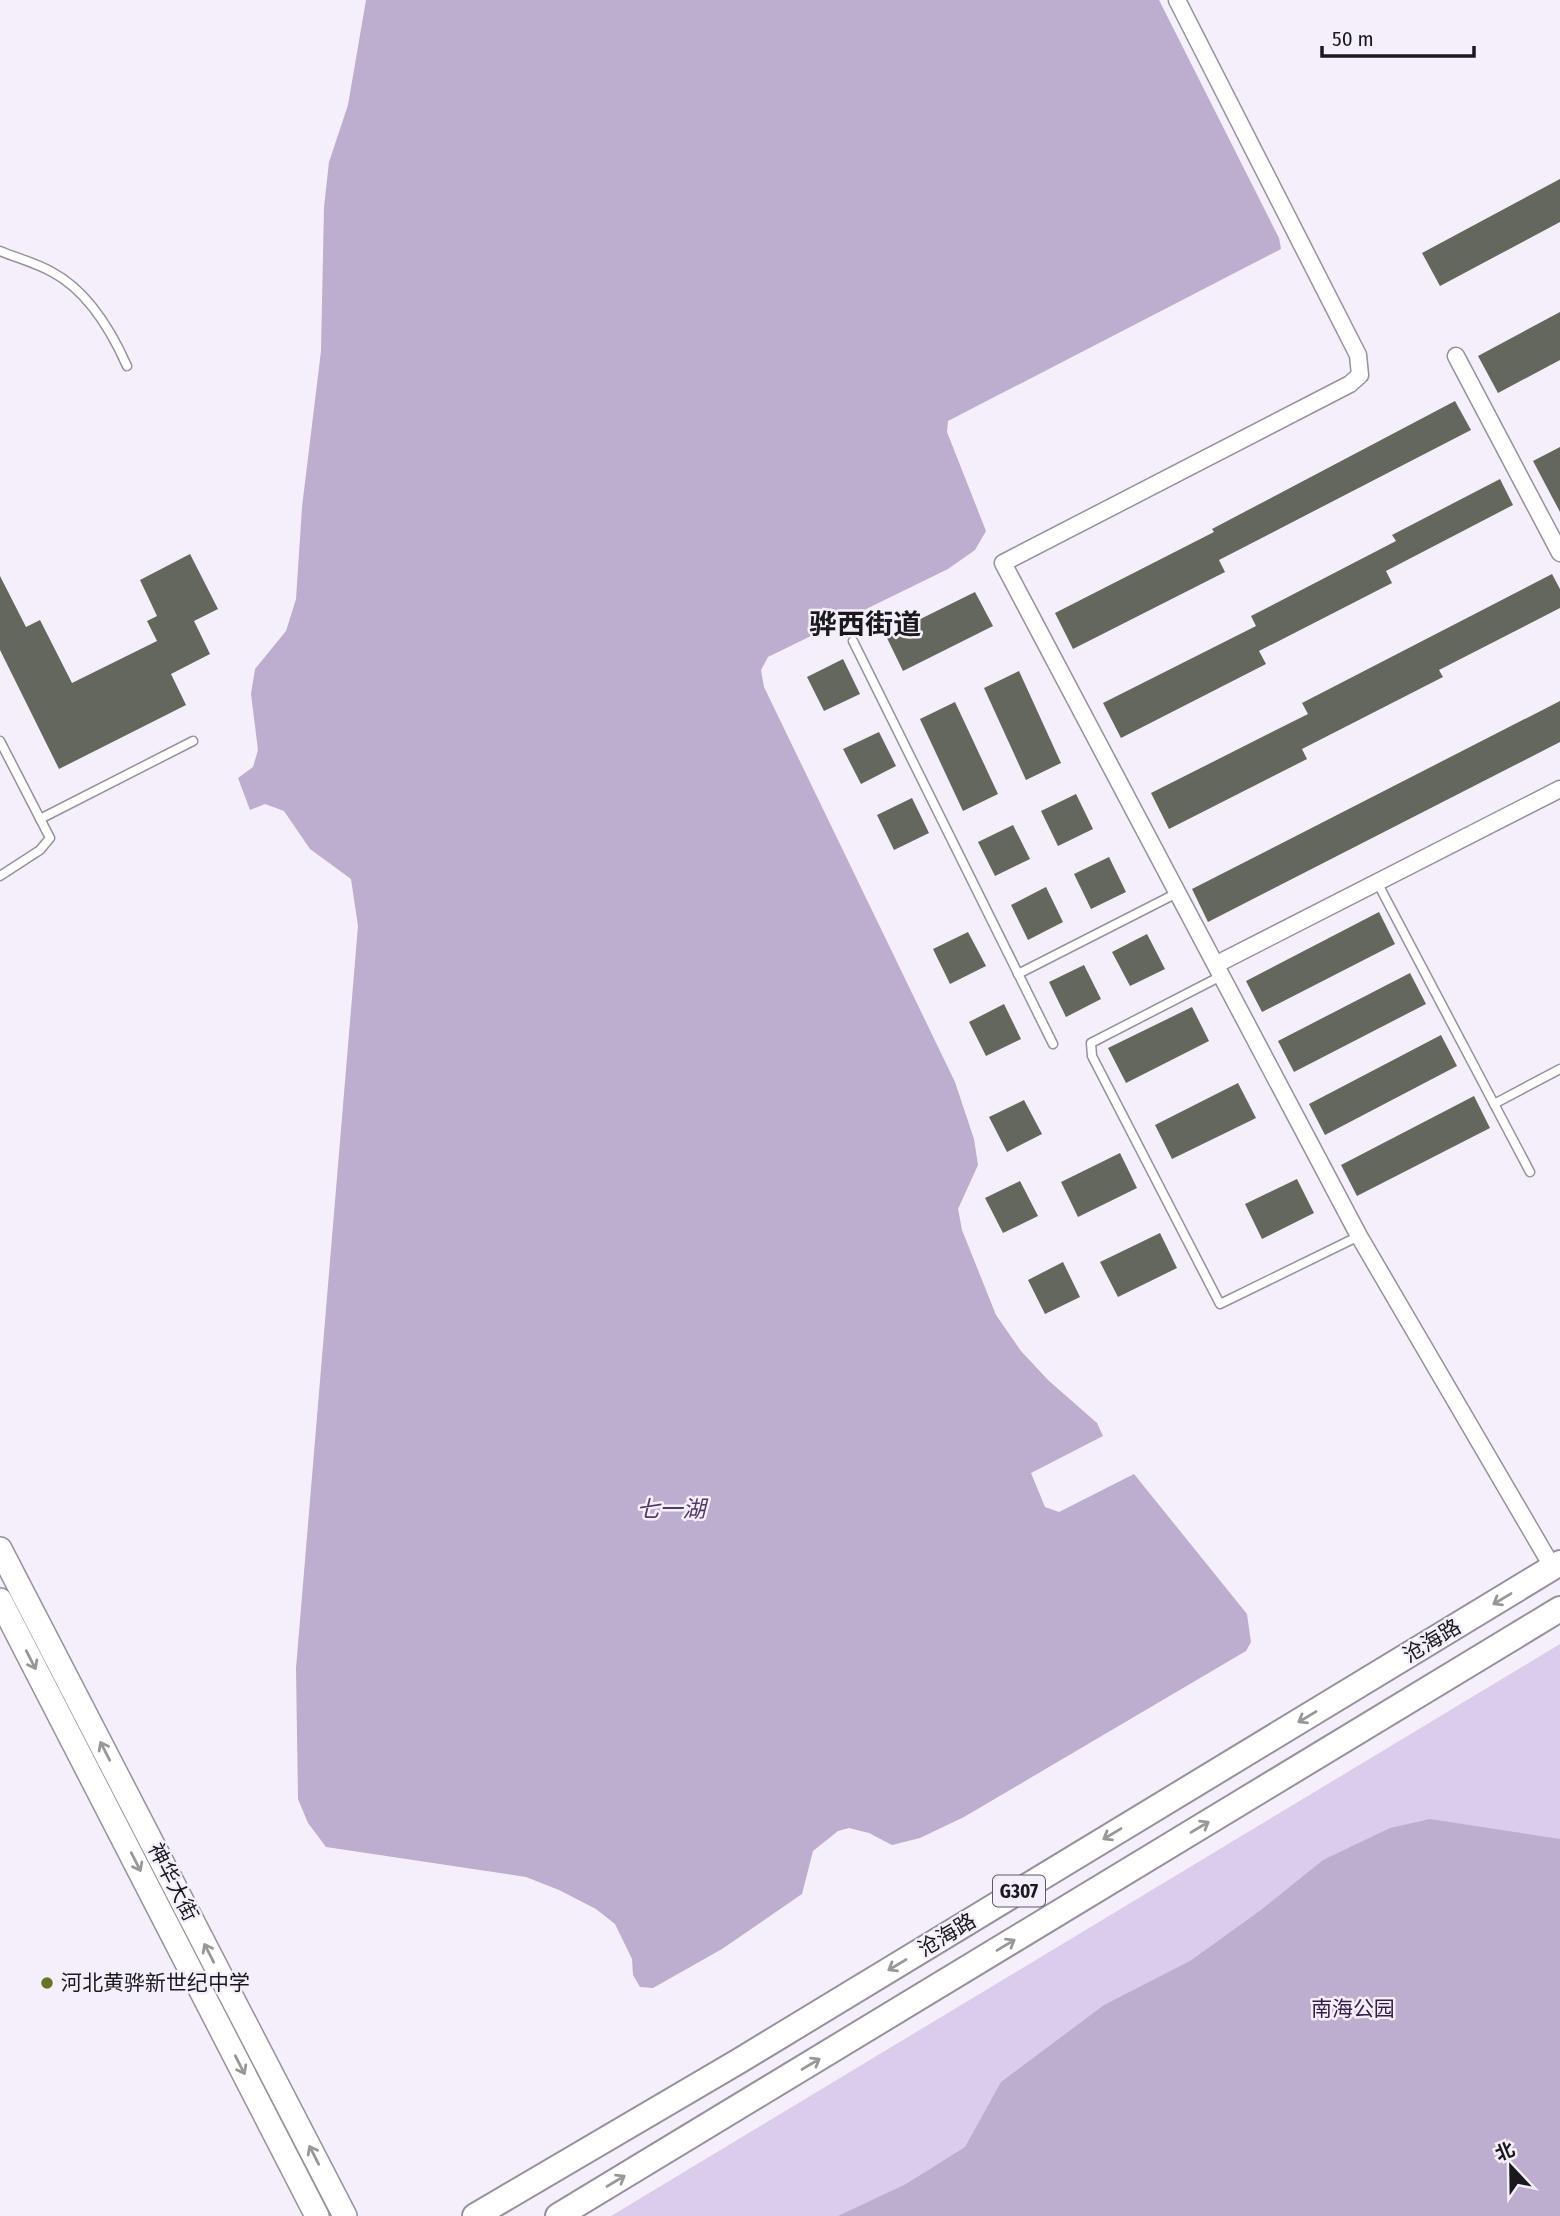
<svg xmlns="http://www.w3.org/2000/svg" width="1560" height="2216" viewBox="0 0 1560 2216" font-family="'Fira Sans Condensed','Noto Sans SC',sans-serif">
<rect width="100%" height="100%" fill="#f5effc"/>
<path fill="#dbccec" d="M 1560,1644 L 1560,2216 L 611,2216 Z"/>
<g fill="#bdadcf">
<path d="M 366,0 L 1159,0 L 1279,238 L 1281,249 L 948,421 L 947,432 L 986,531 L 975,550 L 948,569 L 768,657 L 761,670 L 764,687 L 955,1082 L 974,1139 L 978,1165 L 958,1209 L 962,1230 L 996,1315 L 1021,1351 L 1048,1380 L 1097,1423 L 1103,1436 L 1031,1473 L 1045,1507 L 1059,1512 L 1134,1474 L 1247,1614 L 1251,1642 L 1246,1651 L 964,1817 L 920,1838 L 892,1845 L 869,1833 L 849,1828 L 838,1831 L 813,1851 L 802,1894 L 722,1949 L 653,1988 L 640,1987 L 633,1975 L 632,1959 L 615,1924 L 596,1909 L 559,1890 L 526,1877 L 326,1847 L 308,1823 L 298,1799 L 296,1668 L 358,926 L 351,879 L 310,849 L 284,811 L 265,804 L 250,810 L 238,778 L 253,767 L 258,750 L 251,694 L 255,669 L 286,631 L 296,599 L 302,507 L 321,351 L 324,207 L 329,162 L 348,105 Z"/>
<path d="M 1430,1819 L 1560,1839 L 1560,2216 L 838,2216 L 906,2184 L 965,2147 L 1001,2082 L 1104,2005 L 1190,1961 L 1261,1910 L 1323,1860 L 1390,1828 Z"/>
</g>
<g fill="#64675c">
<path d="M 1560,179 L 1560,222 L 1440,286 L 1422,253 Z"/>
<path d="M 1560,312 L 1560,360 L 1498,393 L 1478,356 Z"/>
<path d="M 1455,401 L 1471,430 L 1219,560 L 1225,572 L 1073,649 L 1055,613 L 1214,532 L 1212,529 Z"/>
<path d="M 1560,447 L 1560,512 L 1533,461 Z"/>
<path d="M 1500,479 L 1513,505 L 1386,571 L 1392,583 L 1259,651 L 1266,664 L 1121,738 L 1103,703 L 1256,626 L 1251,616 L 1396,541 L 1392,535 Z"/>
<path d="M 190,554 L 218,609 L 194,621 L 210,654 L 171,674 L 186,705 L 59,769 L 0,650 L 0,576 L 26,627 L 40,620 L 72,683 L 157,641 L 147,621 L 157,616 L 140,580 Z"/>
<path d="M 1552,574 L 1560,589 L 1560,608 L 1439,670 L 1443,677 L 1302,749 L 1307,759 L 1169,829 L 1151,793 L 1308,714 L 1302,703 Z"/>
<path d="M 975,592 L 993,626 L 903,671 L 886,636 Z"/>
<path d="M 843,659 L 860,694 L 824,711 L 807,677 Z"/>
<path d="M 1019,671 L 1061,763 L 1026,780 L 984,688 Z"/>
<path d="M 1560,701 L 1560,742 L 1208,922 L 1192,889 Z"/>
<path d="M 955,702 L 998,794 L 963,811 L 920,719 Z"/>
<path d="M 879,732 L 896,766 L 861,784 L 843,749 Z"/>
<path d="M 1076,794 L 1093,829 L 1058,846 L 1041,811 Z"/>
<path d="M 912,798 L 929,833 L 894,850 L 877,815 Z"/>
<path d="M 1013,825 L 1030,859 L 995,876 L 978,842 Z"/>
<path d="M 1109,857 L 1126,892 L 1091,909 L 1074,874 Z"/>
<path d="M 1046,887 L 1063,922 L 1028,940 L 1011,905 Z"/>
<path d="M 1379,912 L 1395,944 L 1262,1012 L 1246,981 Z"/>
<path d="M 968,932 L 986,966 L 950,984 L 933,949 Z"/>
<path d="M 1147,934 L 1165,969 L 1130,986 L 1112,952 Z"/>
<path d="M 1084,965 L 1101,999 L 1066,1017 L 1049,982 Z"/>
<path d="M 1410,973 L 1426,1004 L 1294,1072 L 1278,1041 Z"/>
<path d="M 1004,1004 L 1021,1039 L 986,1056 L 969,1022 Z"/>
<path d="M 1192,1007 L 1209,1041 L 1126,1083 L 1108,1048 Z"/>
<path d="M 1441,1035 L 1457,1066 L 1325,1135 L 1309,1104 Z"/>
<path d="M 1238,1083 L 1256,1118 L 1172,1159 L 1155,1125 Z"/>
<path d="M 1474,1096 L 1490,1128 L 1357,1196 L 1341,1165 Z"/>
<path d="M 1024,1100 L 1042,1134 L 1007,1152 L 989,1117 Z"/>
<path d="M 1120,1153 L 1137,1188 L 1078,1217 L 1061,1182 Z"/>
<path d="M 1297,1179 L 1314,1213 L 1262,1239 L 1245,1204 Z"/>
<path d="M 1020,1181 L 1038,1216 L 1003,1233 L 985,1198 Z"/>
<path d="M 1160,1233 L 1177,1268 L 1118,1297 L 1100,1262 Z"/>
<path d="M 1063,1262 L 1080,1297 L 1045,1314 L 1028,1280 Z"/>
</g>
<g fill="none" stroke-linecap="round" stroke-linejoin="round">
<g stroke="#96919d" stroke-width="11">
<g id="lane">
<path d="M 0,251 C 17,258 36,263 52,272 C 88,291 111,330 127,366"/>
<path d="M 853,641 L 1053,1044"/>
<path d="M 0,741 L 50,838 L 40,850 L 0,876"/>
<path d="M 40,819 L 193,741"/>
<path d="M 1377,882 L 1530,1172"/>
<path d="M 1018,974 L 1177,893"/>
<path d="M 1223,975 L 1091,1043 L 1092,1056 L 1220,1304 L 1359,1236"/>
<path d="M 1494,1104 L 1560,1069"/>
</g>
</g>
<g stroke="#96919d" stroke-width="19">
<g id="street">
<path d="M 1177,0 L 1358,355 L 1360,375 L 1350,384 L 1003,563 L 1359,1236 L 1553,1568"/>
<path d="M 1456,356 L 1560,553"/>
<path d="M 1217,964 L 1560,789"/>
</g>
</g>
<g stroke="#96919d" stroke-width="26">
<g id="secondary">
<path d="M 0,1549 L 345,2216"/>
<path d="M 0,1600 L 317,2216"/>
</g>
</g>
<g stroke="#96919d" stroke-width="28">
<g id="primary">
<path d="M 475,2216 L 739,2061 L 1560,1563"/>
<path d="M 558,2216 L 1560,1609"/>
</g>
</g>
<use href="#lane" stroke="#fff" stroke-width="8"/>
<use href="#street" stroke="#fff" stroke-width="16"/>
<use href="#secondary" stroke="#fff" stroke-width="23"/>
<use href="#primary" stroke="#fff" stroke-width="24"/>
</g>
<defs><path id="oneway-shaft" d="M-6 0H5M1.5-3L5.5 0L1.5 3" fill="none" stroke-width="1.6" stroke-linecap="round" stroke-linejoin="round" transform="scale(1.75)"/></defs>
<g stroke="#989899">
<use href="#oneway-shaft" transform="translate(1502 1599) rotate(149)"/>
<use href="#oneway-shaft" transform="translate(31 1660) rotate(63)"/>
<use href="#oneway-shaft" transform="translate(1307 1717) rotate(149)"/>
<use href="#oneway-shaft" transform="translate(105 1751) rotate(-117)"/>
<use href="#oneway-shaft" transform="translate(1200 1827) rotate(-31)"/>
<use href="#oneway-shaft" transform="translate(1112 1834) rotate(149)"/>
<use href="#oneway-shaft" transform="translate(136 1862) rotate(63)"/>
<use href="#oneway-shaft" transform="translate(1006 1945) rotate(-31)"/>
<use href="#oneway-shaft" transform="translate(209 1953) rotate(-117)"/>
<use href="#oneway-shaft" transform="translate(897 1965) rotate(149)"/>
<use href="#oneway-shaft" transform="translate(811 2064) rotate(-31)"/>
<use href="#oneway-shaft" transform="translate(240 2065) rotate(63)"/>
<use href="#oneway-shaft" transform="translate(314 2155) rotate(-117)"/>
<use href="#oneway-shaft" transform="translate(616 2181) rotate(-31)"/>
</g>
<circle fill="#667522" stroke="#f5effc" stroke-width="2.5" cx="47" cy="1983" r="7"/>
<g text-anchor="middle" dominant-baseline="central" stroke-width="5" stroke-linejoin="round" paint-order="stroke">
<rect fill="#f5effc" stroke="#5c5960" stroke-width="2" x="993" y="1875.5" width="52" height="31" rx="5"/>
<g font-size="19" font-weight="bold" fill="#1b191d">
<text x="1019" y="1891">G307</text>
</g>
<g font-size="21" fill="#1b191d" stroke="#f5effc">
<text transform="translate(1432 1641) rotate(-31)">沧海路</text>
<text transform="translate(173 1882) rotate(63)">神华大街</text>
<text transform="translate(947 1935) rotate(-31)">沧海路</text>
</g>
<g font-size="21" fill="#1b191d" stroke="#f5effc" text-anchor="start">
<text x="61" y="1983">河北黄骅新世纪中学</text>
</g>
<g font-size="21" fill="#351e4a" stroke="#f5effc">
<text x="1353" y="2009">南海公园</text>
</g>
<g font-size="23" font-style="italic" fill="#513968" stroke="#f5effc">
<text x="671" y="1509">七一湖</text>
</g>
<g font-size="28" font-weight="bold" fill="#1b191d" stroke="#f5effc">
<text x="865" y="624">骅西街道</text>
</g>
</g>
<g transform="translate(1511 2167) rotate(338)" stroke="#f5effc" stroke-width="5" paint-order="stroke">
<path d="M0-5L12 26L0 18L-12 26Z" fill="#1b191d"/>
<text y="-10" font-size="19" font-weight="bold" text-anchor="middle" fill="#1b191d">北</text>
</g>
<path d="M1322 46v10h152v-10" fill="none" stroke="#1b191d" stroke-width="3.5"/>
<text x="1332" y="46" font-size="21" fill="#1b191d" stroke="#f5effc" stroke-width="5" paint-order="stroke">50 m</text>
</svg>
